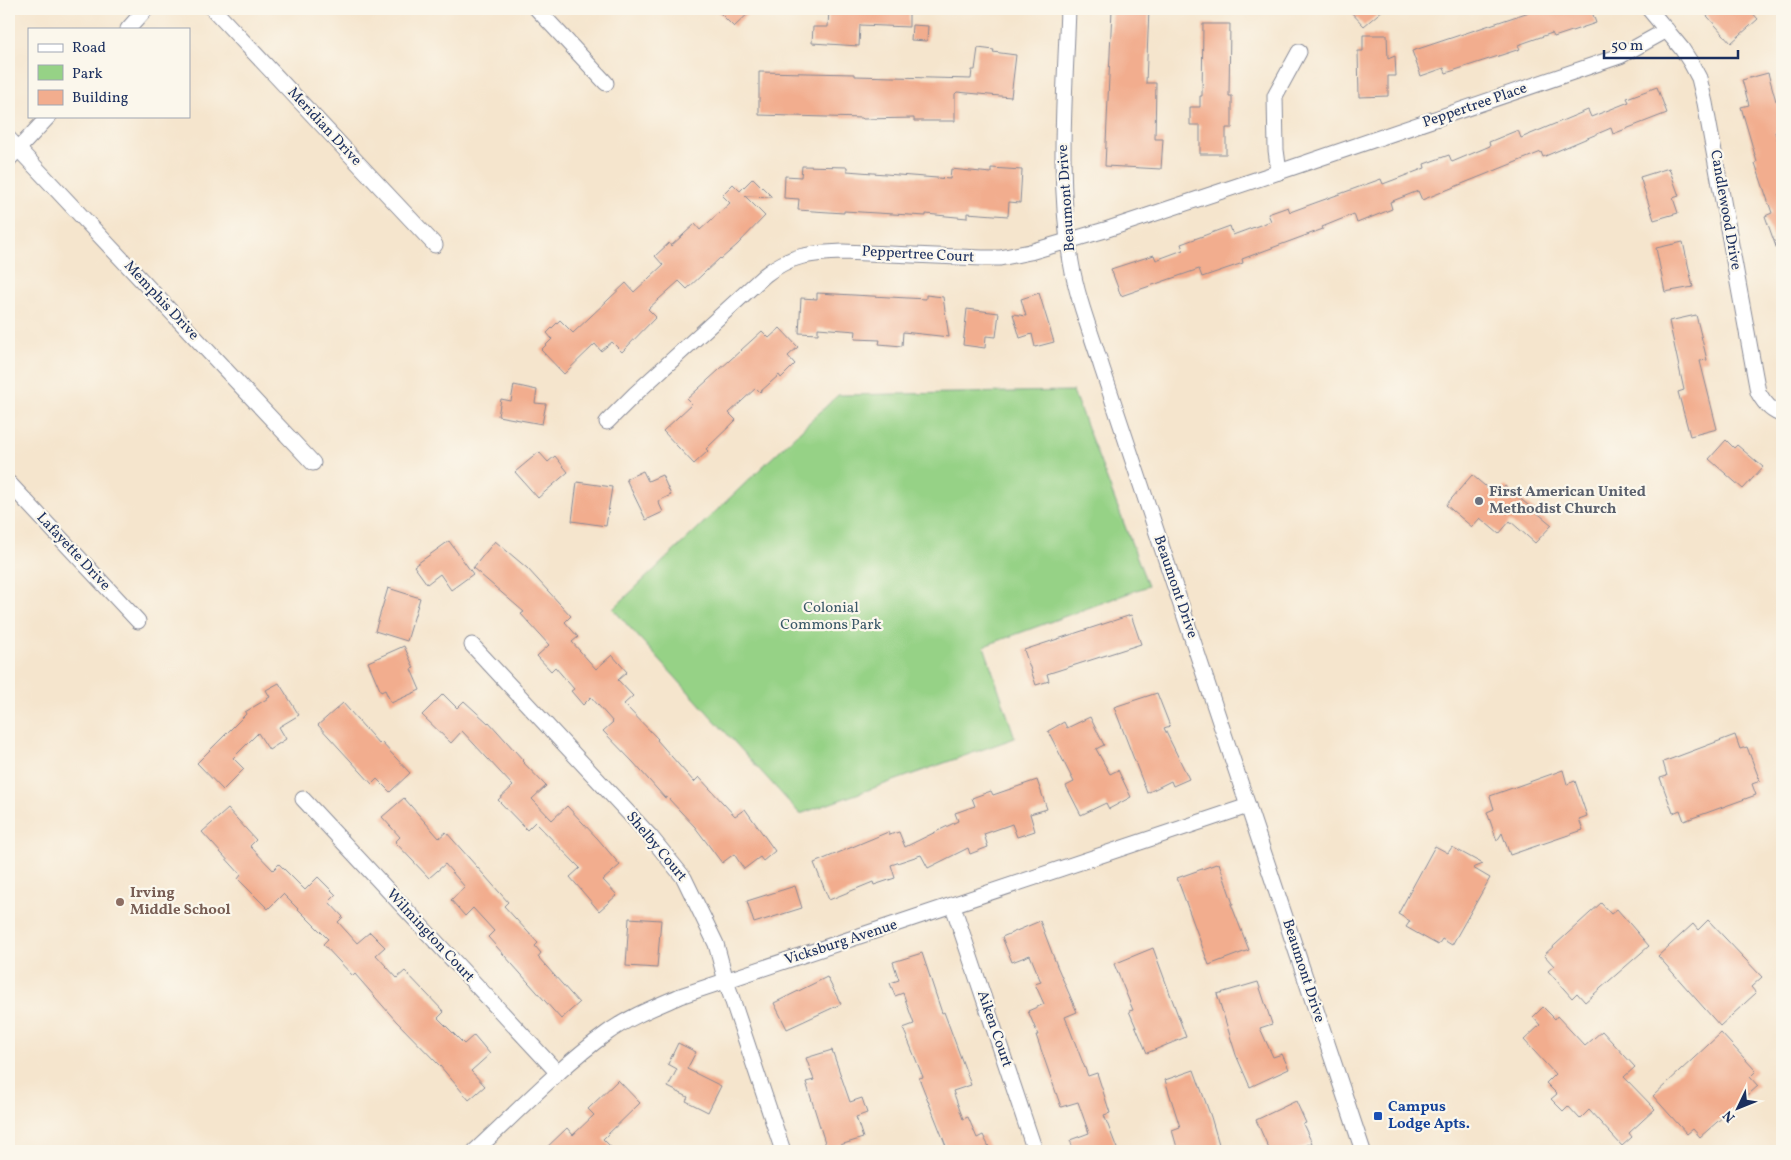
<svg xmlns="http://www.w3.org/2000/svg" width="1791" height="1160" viewBox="0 0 1791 1160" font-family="Vollkorn,serif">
<rect width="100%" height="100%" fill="#fbf7ec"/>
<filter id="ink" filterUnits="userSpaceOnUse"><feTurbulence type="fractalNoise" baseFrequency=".02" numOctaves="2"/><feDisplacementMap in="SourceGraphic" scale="10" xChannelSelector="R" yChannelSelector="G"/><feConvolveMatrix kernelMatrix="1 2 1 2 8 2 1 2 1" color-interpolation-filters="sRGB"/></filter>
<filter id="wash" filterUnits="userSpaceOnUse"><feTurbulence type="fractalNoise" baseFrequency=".0096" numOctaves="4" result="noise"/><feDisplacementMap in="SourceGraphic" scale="20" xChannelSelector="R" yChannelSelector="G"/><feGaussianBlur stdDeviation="1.12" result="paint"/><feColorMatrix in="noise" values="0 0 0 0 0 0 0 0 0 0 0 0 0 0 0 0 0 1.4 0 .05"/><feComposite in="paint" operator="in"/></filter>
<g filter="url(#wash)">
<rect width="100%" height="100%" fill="#f5e5cd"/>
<path fill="#96d286" stroke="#588072" d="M 1073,391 L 1148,586 L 984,646 L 1015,738 L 800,814 L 613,609 L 838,395 Z"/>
<g id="blocks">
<g fill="#f2ad8e">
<path d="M 716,9 L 753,9 L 734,27 Z"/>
<path d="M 829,9 L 909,9 L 909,27 L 860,25 L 859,46 L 812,43 L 813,27 L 828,27 Z"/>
<path d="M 1112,9 L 1149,9 L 1146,83 L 1156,83 L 1155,139 L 1163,139 L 1161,169 L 1105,166 Z"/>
<path d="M 1348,9 L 1384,9 L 1364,26 Z"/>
<path d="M 1538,9 L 1591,9 L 1596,23 L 1554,37 L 1552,33 L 1518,45 L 1520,49 L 1446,73 L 1444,68 L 1421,76 L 1412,51 Z"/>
<path d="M 1701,9 L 1749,9 L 1758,19 L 1731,43 Z"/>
<path d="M 1203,24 L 1230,24 L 1229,96 L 1232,96 L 1232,128 L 1226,128 L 1226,154 L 1200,154 L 1200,125 L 1190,125 L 1190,107 L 1200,107 L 1200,96 L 1202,96 Z"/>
<path d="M 912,25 L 928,26 L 927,41 L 911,40 Z"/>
<path d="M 1363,35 L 1387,35 L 1388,59 L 1395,56 L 1396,76 L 1388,76 L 1388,96 L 1359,97 L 1358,51 L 1363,51 Z"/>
<path d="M 978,48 L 994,50 L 993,52 L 1016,55 L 1011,97 L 957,92 L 955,94 L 955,121 L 914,121 L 914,118 L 863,119 L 862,118 L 759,115 L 759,72 L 855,74 L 855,76 L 971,79 L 972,70 L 975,70 Z"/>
<path d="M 1768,73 L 1776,101 L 1782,99 L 1782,130 L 1775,132 L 1782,154 L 1782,258 L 1780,258 L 1765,216 L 1772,213 L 1755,163 L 1757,162 L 1741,107 L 1749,105 L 1742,80 Z"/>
<path d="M 1657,87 L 1667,113 L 1613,134 L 1611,128 L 1543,157 L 1541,152 L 1422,200 L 1418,191 L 1390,202 L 1392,209 L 1357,223 L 1354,214 L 1322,227 L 1323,229 L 1242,259 L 1243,263 L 1202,277 L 1199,269 L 1121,296 L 1111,269 L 1154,255 L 1156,260 L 1183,250 L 1181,244 L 1230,226 L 1233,235 L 1271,221 L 1268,214 L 1288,207 L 1290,212 L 1381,179 L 1383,184 L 1425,168 L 1424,164 L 1449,155 L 1452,162 L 1490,146 L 1489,142 L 1518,130 L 1521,138 L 1588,110 L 1591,117 L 1629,102 L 1627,98 Z"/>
<path d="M 802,166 L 847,167 L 847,171 L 950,179 L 951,169 L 991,173 L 991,168 L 1022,170 L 1020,203 L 1009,202 L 1008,216 L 967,213 L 967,218 L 926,214 L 926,216 L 844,211 L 844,213 L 798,210 L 799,199 L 784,198 L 785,176 L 801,177 Z"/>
<path d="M 1669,168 L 1679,196 L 1673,198 L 1678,213 L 1654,220 L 1640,177 Z"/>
<path d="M 753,178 L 772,197 L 745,196 L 765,216 L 737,245 L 721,259 L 720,258 L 687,289 L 679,281 L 648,309 L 656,317 L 622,352 L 612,342 L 601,351 L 595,344 L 564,374 L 541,350 L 552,339 L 547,333 L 560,320 L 573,333 L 626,283 L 634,292 L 663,265 L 655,256 L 669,243 L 671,246 L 695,224 L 700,230 L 730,203 L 722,195 L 733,184 L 740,191 Z"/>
<path d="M 1683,242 L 1693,287 L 1665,292 L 1656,248 Z"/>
<path d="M 817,293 L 926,299 L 926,295 L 943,297 L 949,337 L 903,332 L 902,346 L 879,344 L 880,340 L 855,339 L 856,331 L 818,328 L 818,334 L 799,333 L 801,298 L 817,299 Z"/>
<path d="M 1039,293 L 1054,342 L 1035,347 L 1032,334 L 1020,338 L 1013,314 L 1026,316 L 1021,299 Z"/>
<path d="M 967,309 L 999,313 L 996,337 L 986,336 L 985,348 L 963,345 Z"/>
<path d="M 1696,315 L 1707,360 L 1700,361 L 1717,429 L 1690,436 L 1678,392 L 1684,390 L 1669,321 Z"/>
<path d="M 780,328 L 798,347 L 788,356 L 795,364 L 781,378 L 779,375 L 760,392 L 756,388 L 729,413 L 736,420 L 706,449 L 708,451 L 694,464 L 663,431 L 692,404 L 687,399 L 762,331 L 769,338 Z"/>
<path d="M 514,385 L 537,390 L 535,403 L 546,404 L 542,424 L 498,416 L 501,399 L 511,401 Z"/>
<path d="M 1726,440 L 1734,448 L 1737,445 L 1763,467 L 1743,489 L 1709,459 Z"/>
<path d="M 539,452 L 548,462 L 555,456 L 568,472 L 538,498 L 515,472 Z"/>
<path d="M 643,471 L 648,481 L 662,475 L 671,495 L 658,501 L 663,512 L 646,520 L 626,479 Z"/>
<path d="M 1472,475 L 1497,496 L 1505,486 L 1552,525 L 1535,543 L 1510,521 L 1499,534 L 1480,518 L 1472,527 L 1446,505 Z"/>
<path d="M 577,482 L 612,487 L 606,526 L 572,521 Z"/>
<path d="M 449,541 L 473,574 L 451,590 L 440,574 L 427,584 L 414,566 Z"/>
<path d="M 495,541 L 527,568 L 571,616 L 565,622 L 578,637 L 572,642 L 596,669 L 612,655 L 627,672 L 618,680 L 633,696 L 624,704 L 658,739 L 657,740 L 694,782 L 699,777 L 735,816 L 745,809 L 775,851 L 763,861 L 760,857 L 744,869 L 734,854 L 722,863 L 695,827 L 667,797 L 665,798 L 633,762 L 603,731 L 613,722 L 591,697 L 583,705 L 571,691 L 574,689 L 555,667 L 551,671 L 537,656 L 549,645 L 521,614 L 524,612 L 473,568 Z"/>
<path d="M 388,588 L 420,598 L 407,641 L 375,631 Z"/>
<path d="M 1131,615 L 1141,644 L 1047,674 L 1049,681 L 1036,685 L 1024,650 Z"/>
<path d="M 404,646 L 414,668 L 411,669 L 420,690 L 391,703 L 385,690 L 381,692 L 368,662 Z"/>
<path d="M 279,683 L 299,715 L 279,727 L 286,739 L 269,750 L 258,733 L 233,758 L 244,769 L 223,790 L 197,763 L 246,714 L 245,712 L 270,697 L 266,690 Z"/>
<path d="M 1157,693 L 1170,726 L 1164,728 L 1189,779 L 1173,786 L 1171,781 L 1147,793 L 1114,707 Z"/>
<path d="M 443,694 L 457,708 L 464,701 L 488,723 L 489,722 L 523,760 L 522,761 L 546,786 L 532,799 L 552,820 L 567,806 L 598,839 L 620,865 L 603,880 L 617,895 L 599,911 L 570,877 L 580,868 L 535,822 L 527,830 L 498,800 L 513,786 L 462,731 L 451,743 L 422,715 Z"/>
<path d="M 343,703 L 379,744 L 381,742 L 410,773 L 390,792 L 377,779 L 372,784 L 318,725 Z"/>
<path d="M 1090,717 L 1104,745 L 1096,749 L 1110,774 L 1118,770 L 1131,797 L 1109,809 L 1106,803 L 1081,815 L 1066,786 L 1074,782 L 1048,731 L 1064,722 L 1067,728 Z"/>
<path d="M 1735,735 L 1740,749 L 1747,747 L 1760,781 L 1752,784 L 1756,795 L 1684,821 L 1680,810 L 1673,813 L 1660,778 L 1667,776 L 1663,762 Z"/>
<path d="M 1563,770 L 1567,784 L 1575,781 L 1587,816 L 1579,819 L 1583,830 L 1510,855 L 1502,833 L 1497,841 L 1487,812 L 1494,809 L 1490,796 Z"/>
<path d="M 1037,780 L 1047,809 L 1030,814 L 1035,831 L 1017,837 L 1012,824 L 984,834 L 988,847 L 970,854 L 968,848 L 928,868 L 921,855 L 891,865 L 895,878 L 874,885 L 873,882 L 829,900 L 814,863 L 888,832 L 889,835 L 899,832 L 905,847 L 958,821 L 955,813 L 975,806 L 972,798 L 991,791 L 993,795 Z"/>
<path d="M 404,798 L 439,838 L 446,832 L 508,902 L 504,906 L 538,943 L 535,946 L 541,953 L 538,957 L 579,1003 L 561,1019 L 488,937 L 494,931 L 473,908 L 465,916 L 451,900 L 465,887 L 445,864 L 429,878 L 395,842 L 400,837 L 382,817 Z"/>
<path d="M 228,809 L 256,840 L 250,846 L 273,870 L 279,864 L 305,890 L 318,877 L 336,895 L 329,902 L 343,917 L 338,922 L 357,943 L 370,932 L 385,947 L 376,955 L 397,978 L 405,971 L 444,1012 L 438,1018 L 464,1044 L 474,1035 L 490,1054 L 471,1071 L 485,1086 L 469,1100 L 440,1066 L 396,1021 L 355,974 L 353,976 L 323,944 L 328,939 L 283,894 L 268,909 L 238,879 L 241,875 L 202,832 Z"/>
<path d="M 1435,846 L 1448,853 L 1452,847 L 1483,864 L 1473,868 L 1490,878 L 1452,945 L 1442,939 L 1438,945 L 1406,927 L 1410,921 L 1398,914 Z"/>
<path d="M 1219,863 L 1233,904 L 1231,904 L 1249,950 L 1209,965 L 1177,878 Z"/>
<path d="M 795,886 L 802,908 L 754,923 L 747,901 Z"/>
<path d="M 1601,903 L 1611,914 L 1617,909 L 1649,946 L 1585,1002 L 1577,993 L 1572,998 L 1548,971 L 1554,966 L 1544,955 Z"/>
<path d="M 629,918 L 661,920 L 657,968 L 626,966 Z"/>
<path d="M 1708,920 L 1762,977 L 1751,987 L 1756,993 L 1720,1026 L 1658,956 L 1693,924 L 1698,930 Z"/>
<path d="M 1040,921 L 1057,966 L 1077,1012 L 1065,1017 L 1088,1076 L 1097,1073 L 1110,1113 L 1104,1115 L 1118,1151 L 1074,1151 L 1070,1140 L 1089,1133 L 1078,1102 L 1061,1107 L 1036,1035 L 1038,1035 L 1028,1011 L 1044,1004 L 1035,984 L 1041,982 L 1030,955 L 1012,962 L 1002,937 Z"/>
<path d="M 1153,948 L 1186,1037 L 1147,1053 L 1129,1011 L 1133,1010 L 1114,964 Z"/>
<path d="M 922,953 L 942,1013 L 944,1012 L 971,1085 L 953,1091 L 963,1119 L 968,1117 L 977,1138 L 983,1135 L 991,1151 L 948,1151 L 919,1078 L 923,1077 L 903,1028 L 914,1024 L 903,993 L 895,996 L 890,983 L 899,980 L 893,962 Z"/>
<path d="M 827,977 L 841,1004 L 787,1029 L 774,1003 Z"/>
<path d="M 1258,982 L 1272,1024 L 1260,1028 L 1273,1057 L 1282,1054 L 1289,1069 L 1250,1087 L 1236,1055 L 1217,994 Z"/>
<path d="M 1543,1007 L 1555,1019 L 1557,1016 L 1585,1046 L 1602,1031 L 1635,1067 L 1624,1077 L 1655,1109 L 1629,1133 L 1632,1137 L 1622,1146 L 1589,1110 L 1580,1119 L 1568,1106 L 1563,1111 L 1551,1099 L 1557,1094 L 1546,1083 L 1555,1074 L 1524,1040 L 1540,1025 L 1533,1017 Z"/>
<path d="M 1721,1033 L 1756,1071 L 1750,1077 L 1758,1086 L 1700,1137 L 1693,1129 L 1687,1134 L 1653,1096 Z"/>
<path d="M 678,1043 L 696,1052 L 687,1069 L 721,1086 L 708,1112 L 686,1101 L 688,1097 L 668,1087 L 677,1069 L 668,1064 Z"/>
<path d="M 832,1050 L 850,1102 L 862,1098 L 867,1113 L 856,1117 L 863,1138 L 827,1149 L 806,1082 L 814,1080 L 806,1058 Z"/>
<path d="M 1194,1070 L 1211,1117 L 1221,1151 L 1178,1151 L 1172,1130 L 1180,1127 L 1165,1080 Z"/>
<path d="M 618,1080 L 640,1103 L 603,1139 L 615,1151 L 543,1151 L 567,1128 L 573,1135 L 594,1115 L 588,1109 Z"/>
<path d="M 1296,1101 L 1306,1123 L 1303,1124 L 1312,1143 L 1293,1151 L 1270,1151 L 1256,1120 Z"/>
</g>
</g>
</g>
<g filter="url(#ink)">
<use href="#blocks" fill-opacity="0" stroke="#888a96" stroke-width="1"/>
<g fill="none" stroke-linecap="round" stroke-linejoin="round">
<g stroke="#888a96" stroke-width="17">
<g id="street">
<path d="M 213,9 L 435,245"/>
<path d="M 537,9 L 606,83"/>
<path d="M 1068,9 C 1065,95 1057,176 1071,262 C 1077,298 1091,333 1102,368 L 1363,1151"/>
<path d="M 1649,9 L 1682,49 L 1691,63 L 1699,78 L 1705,103 L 1758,392 C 1763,401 1771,412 1782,414"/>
<path d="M 128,29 L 146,9"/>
<path d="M 9,139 L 313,463"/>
<path d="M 9,159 L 49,116"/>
<path d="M 1279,172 L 1276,150 L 1275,96 L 1299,52"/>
<path d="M 607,422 L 635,394 L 765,275 C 790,255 812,253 843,252 L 982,258 L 1000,258 L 1030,252 L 1105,230 L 1279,172 L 1620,56 L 1667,30"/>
<path d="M 9,483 L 138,621"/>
<path d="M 472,645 L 650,836 L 684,878 L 716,944 L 726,981 L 783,1151"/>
<path d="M 303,799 L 558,1073"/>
<path d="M 953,906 L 1035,1151"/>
<path d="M 475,1151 C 518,1111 560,1067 607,1033 C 629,1017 655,1007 680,996 L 1248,806"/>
</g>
</g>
<use href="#street" stroke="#fff" stroke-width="15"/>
</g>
</g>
<circle fill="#6b7280" stroke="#fbf7ec" stroke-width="2" cx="1479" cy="501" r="5"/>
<circle fill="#8d6e63" stroke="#fbf7ec" stroke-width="2" cx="120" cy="902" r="5"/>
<rect fill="#1a4fb4" stroke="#fbf7ec" stroke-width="2" x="1373" y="1111" width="10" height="10" rx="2.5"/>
<g text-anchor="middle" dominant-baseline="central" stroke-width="4.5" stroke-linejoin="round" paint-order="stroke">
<g font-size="15" fill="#1b2f5e" stroke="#fbf7ec">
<text transform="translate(1475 106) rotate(-19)">Peppertree Place</text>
<text transform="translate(324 127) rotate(47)">Meridian Drive</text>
<text transform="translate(1067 198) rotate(-94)">Beaumont Drive</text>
<text transform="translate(1725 210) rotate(80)">Candlewood Drive</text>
<text transform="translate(918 255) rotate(3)">Peppertree Court</text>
<text transform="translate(161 301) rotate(47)">Memphis Drive</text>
<text transform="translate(73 552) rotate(47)">Lafayette Drive</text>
<text transform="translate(1175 587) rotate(71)">Beaumont Drive</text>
<text transform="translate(656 847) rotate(50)">Shelby Court</text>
<text transform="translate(430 936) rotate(47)">Wilmington Court</text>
<text transform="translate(841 943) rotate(-18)">Vicksburg Avenue</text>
<text transform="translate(1303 971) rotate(72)">Beaumont Drive</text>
<text transform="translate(994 1029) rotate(71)">Aiken Court</text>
</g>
<g font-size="15" font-weight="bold" fill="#5b616d" stroke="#fbf7ec" text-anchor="start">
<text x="1489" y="492">First American United<tspan x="1489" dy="17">Methodist Church</tspan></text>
</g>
<g font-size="15" fill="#3a5868" stroke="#fbf7ec">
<text x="831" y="608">Colonial<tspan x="831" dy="17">Commons Park</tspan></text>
</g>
<g font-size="15" font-weight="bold" fill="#785e54" stroke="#fbf7ec" text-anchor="start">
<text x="130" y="893">Irving<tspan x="130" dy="17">Middle School</tspan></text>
</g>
<g font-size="15" font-weight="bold" fill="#164399" stroke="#fbf7ec" text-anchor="start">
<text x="1388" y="1107">Campus<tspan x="1388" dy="17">Lodge Apts.</tspan></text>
</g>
</g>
<rect width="1791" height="1160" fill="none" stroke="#fbf7ec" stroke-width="30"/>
<rect x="28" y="28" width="162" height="90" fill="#fbf7ec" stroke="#a1a7b3"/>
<rect x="38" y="44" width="25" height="8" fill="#ffffff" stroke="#a1a7b3"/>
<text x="72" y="52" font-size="15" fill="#1b2f5e">Road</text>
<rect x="38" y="65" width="25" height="15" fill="#96d286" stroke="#a1a7b3"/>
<text x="72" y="78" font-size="15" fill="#1b2f5e">Park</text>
<rect x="38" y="90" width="25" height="15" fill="#f2ad8e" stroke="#a1a7b3"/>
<text x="72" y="102" font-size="15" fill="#1b2f5e">Building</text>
<g transform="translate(1738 1108) rotate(227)" stroke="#fbf7ec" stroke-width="4" paint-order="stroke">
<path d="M0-4L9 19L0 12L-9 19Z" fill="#1b2f5e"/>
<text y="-8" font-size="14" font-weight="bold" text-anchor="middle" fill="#1b2f5e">N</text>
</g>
<path d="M1604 50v8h134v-8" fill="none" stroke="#1b2f5e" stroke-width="2.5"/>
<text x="1611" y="50" font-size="15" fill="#1b2f5e" stroke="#fbf7ec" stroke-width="4" paint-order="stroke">50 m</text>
</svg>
